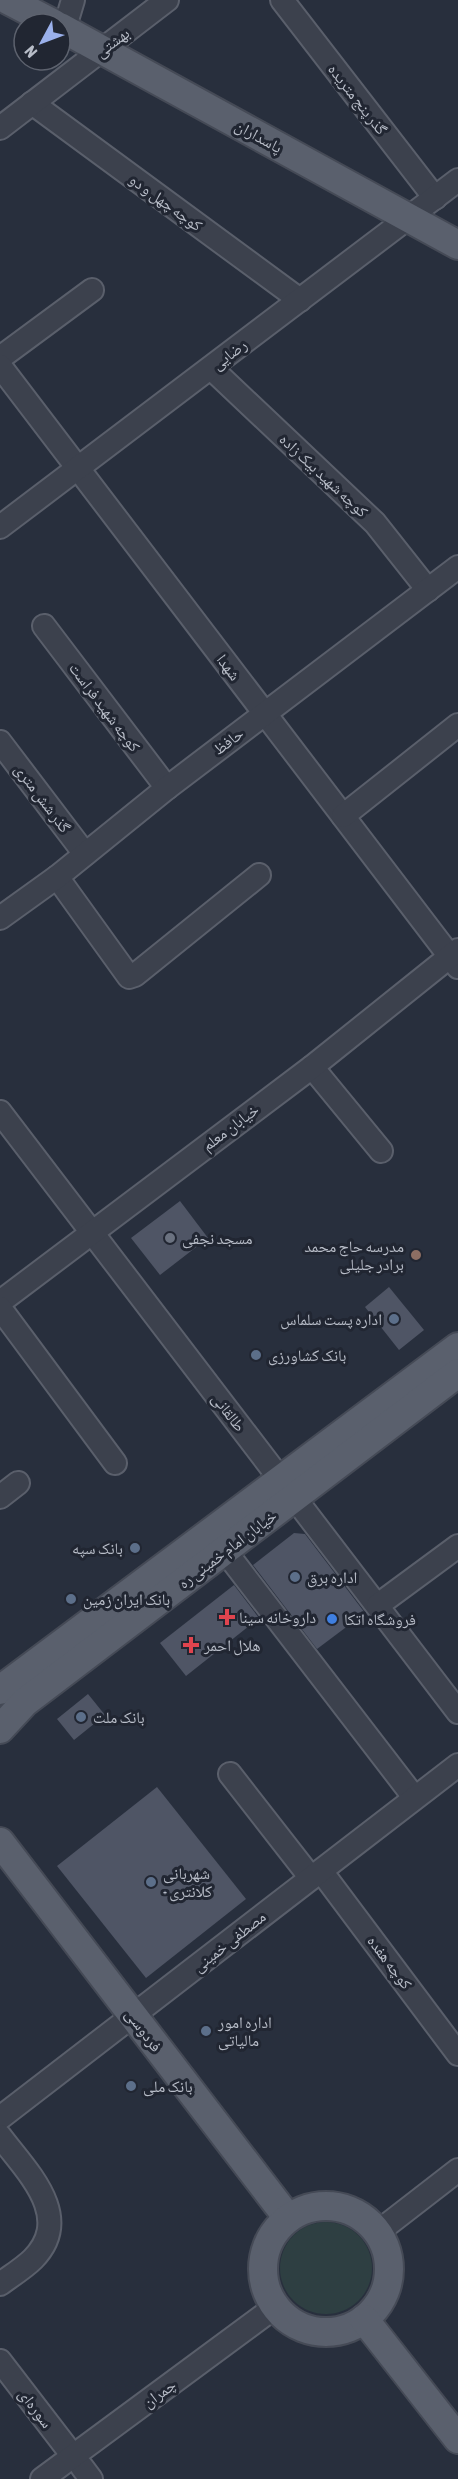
<svg xmlns="http://www.w3.org/2000/svg" width="458" height="2479" viewBox="0 0 458 2479" font-family="'Asap Condensed','Noto Naskh Arabic',sans-serif">
<rect width="100%" height="100%" fill="#282f3d"/>
<circle fill="#2e3f42" cx="326" cy="2268" r="46"/>
<g fill="#4f5565">
<path d="M 180,1201 L 208,1238 L 160,1275 L 131,1238 Z"/>
<path d="M 389,1287 L 424,1330 L 399,1350 L 365,1307 Z"/>
<path d="M 294,1533 L 305,1534 L 365,1613 L 317,1649 L 253,1565 Z"/>
<path d="M 234,1585 L 259,1618 L 186,1676 L 160,1643 Z"/>
<path d="M 88,1694 L 105,1715 L 74,1740 L 57,1719 Z"/>
<path d="M 157,1787 L 246,1899 L 146,1978 L 57,1866 Z"/>
</g>
<g fill="none" stroke-linecap="round" stroke-linejoin="round">
<g stroke="#5a5f6b" stroke-width="26">
<g id="minor">
<path d="M 282,0 L 435,198"/>
<path d="M 64,30 L 73,0"/>
<path d="M 32,103 L 300,300"/>
<path d="M 0,128 L 167,0"/>
<path d="M 0,358 L 92,290"/>
<path d="M 0,366 L 458,967"/>
<path d="M 211,368 L 375,523 L 428,590"/>
<path d="M 0,527 L 458,180"/>
<path d="M 44,626 L 167,788"/>
<path d="M 0,742 L 85,854"/>
<path d="M 343,816 L 458,725"/>
<path d="M 57,877 L 129,977 L 135,975 L 259,875"/>
<path d="M 0,918 L 57,877 L 167,788 L 458,567"/>
<path d="M 312,1067 L 381,1151"/>
<path d="M 0,1112 L 458,1712"/>
<path d="M 0,1302 L 312,1067 L 458,950"/>
<path d="M 0,1308 L 115,1463"/>
<path d="M 0,1497 L 18,1483"/>
<path d="M 225,1551 L 414,1797"/>
<path d="M 378,1605 L 458,1546"/>
<path d="M 230,1774 L 311,1878"/>
<path d="M 321,1871 L 458,2054"/>
<path d="M 0,2118 L 458,1765"/>
<path d="M 0,2136 C 26,2171 75,2216 33,2259 C 24,2268 11,2276 0,2284"/>
<path d="M 378,2232 L 458,2170"/>
<path d="M 0,2361 L 73,2456"/>
<path d="M 82,2467 L 91,2479"/>
<path d="M 42,2479 L 275,2307"/>
</g>
</g>
<g stroke="#454a56" stroke-width="32">
<g id="major">
<path d="M 8,0 L 54,24"/>
<path d="M 60,27 L 458,245"/>
<path d="M 0,1690 L 458,1347"/>
<path d="M 0,1729 L 25,1702 L 458,1373"/>
<path d="M 0,1842 L 288,2218"/>
<circle cx="326" cy="2269" r="63"/>
<path d="M 364,2319 L 458,2439"/>
</g>
</g>
<use href="#minor" stroke="#3c414d" stroke-width="22"/>
<use href="#major" stroke="#5a606d" stroke-width="28"/>
</g>
<circle fill="#6b7280" stroke="#212632" stroke-width="2" cx="170" cy="1238" r="6"/>
<circle fill="#8d6e63" stroke="#212632" stroke-width="2" cx="416" cy="1255" r="6"/>
<g fill="#5c6f8a" stroke="#212632" stroke-width="2">
<circle cx="394" cy="1319" r="6"/>
<circle cx="256" cy="1355" r="6"/>
<circle cx="135" cy="1548" r="6"/>
<circle cx="295" cy="1577" r="6"/>
<circle cx="71" cy="1599" r="6"/>
<circle cx="81" cy="1717" r="6"/>
<circle cx="151" cy="1882" r="6"/>
<circle cx="206" cy="2031" r="6"/>
<circle cx="131" cy="2086" r="6"/>
</g>
<g fill="#e0444e" stroke="#212632" stroke-width="2">
<path d="M224 1608h6v6h6v6h-6v6h-6v-6h-6v-6h6z"/>
<path d="M188 1636h6v6h6v6h-6v6h-6v-6h-6v-6h6z"/>
</g>
<circle fill="#3f7fe0" stroke="#212632" stroke-width="2" cx="332" cy="1619" r="6"/>
<g text-anchor="middle" dominant-baseline="central" stroke-width="6" stroke-linejoin="round" paint-order="stroke">
<g font-size="16" fill="#b8bdc8" stroke="#212632">
<text transform="translate(112 42) rotate(-37)">بهشتی</text>
<text transform="translate(358 99) rotate(52)">گذر پنج متریده</text>
<text transform="translate(259 136) rotate(29)">پاسداران</text>
<text transform="translate(166 202) rotate(36)">کوچه چهل و دو</text>
<text transform="translate(229 354) rotate(-37)">رضایی</text>
<text transform="translate(324 475) rotate(43)">کوچه شهید بیک زاده</text>
<text transform="translate(229 667) rotate(53)">شهدا</text>
<text transform="translate(105 707) rotate(53)">کوچه شهید فراست</text>
<text transform="translate(228 741) rotate(-37)">حافظ</text>
<text transform="translate(43 798) rotate(53)">گذر شش متری</text>
<text transform="translate(230 1127) rotate(-37)">خیابان معلم</text>
<text transform="translate(229 1412) rotate(53)">طالقانی</text>
<text transform="translate(227 1549) rotate(-37)">خیابان امام خمینی ره</text>
<text transform="translate(229 1941) rotate(-38)">مصطفی خمینی</text>
<text transform="translate(390 1962) rotate(53)">کوچه هفده</text>
<text transform="translate(144 2030) rotate(53)">فردوسی</text>
<text transform="translate(159 2393) rotate(-36)">چمران</text>
<text transform="translate(36 2408) rotate(53)">سوره‌ای</text>
</g>
<g font-size="16" fill="#b8bdc8" stroke="#212632" text-anchor="start">
<text x="182" y="1238">مسجد نجفی</text>
<text x="404" y="1246" text-anchor="end">مدرسه حاج محمد<tspan x="404" dy="18">برادر جلیلی</tspan></text>
<text x="382" y="1319" text-anchor="end">اداره پست سلماس</text>
<text x="268" y="1355">بانک کشاورزی</text>
<text x="123" y="1548" text-anchor="end">بانک سپه</text>
<text x="307" y="1577">اداره برق</text>
<text x="83" y="1599">بانک ایران زمین</text>
<text x="239" y="1617">داروخانه سینا</text>
<text x="344" y="1619">فروشگاه اتکا</text>
<text x="204" y="1645">هلال احمر</text>
<text x="93" y="1717">بانک ملت</text>
<text x="163" y="1873">شهربانی<tspan x="163" dy="18">- کلانتری</tspan></text>
<text x="218" y="2022">اداره امور<tspan x="218" dy="18">مالیاتی</tspan></text>
<text x="143" y="2086">بانک ملی</text>
</g>
</g>
<g transform="translate(42 42) rotate(229)"><circle r="28" fill="#212632" stroke="#5d626e" stroke-width="1.5"/>
<path d="M0-4.5L10 22L0 15L-10 22Z" fill="#9ab0eb"/>
<text y="-9" font-size="16" font-weight="bold" text-anchor="middle" fill="#b8bdc8">N</text>
</g>
</svg>
